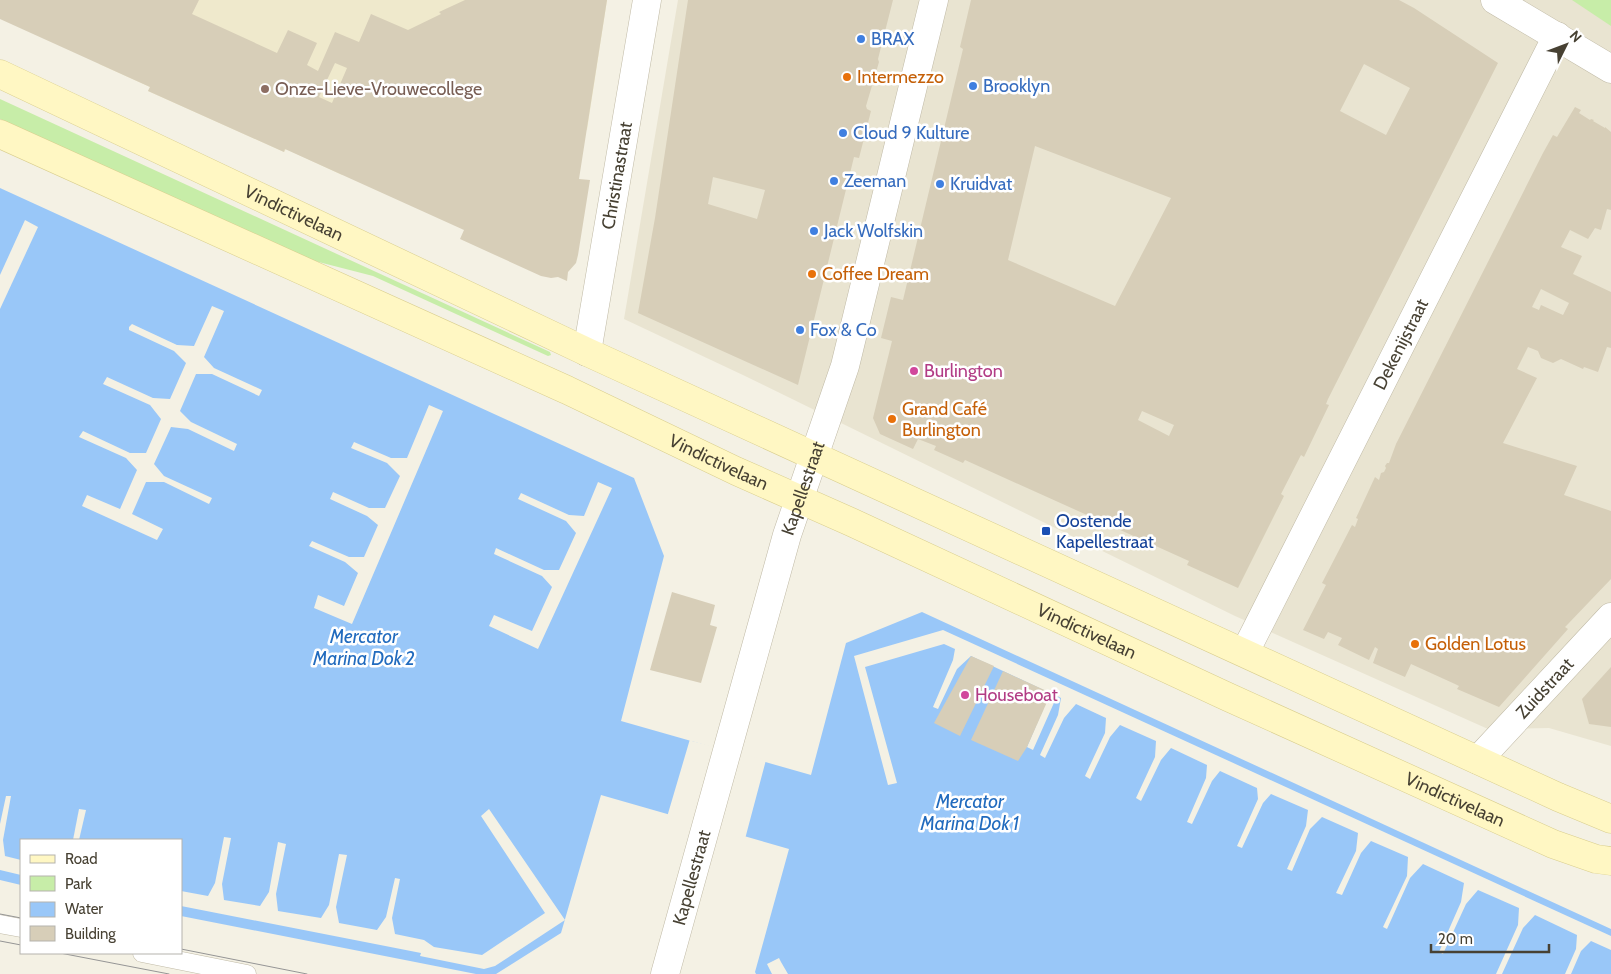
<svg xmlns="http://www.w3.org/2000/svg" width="1611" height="974" viewBox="0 0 1611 974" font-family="Cabin,sans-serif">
<rect width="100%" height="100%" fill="#f4f1e4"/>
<path fill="#e9e4d1" d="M 678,0 L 1611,0 L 1611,746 L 1549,728 L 1488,729 L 1235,616 L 745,376 L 624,319 Z"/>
<path fill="#efe9cc" d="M 128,0 L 607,0 L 587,130 L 471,111 L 394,60 L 342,175 L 286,149 L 284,152 L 148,91 L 150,87 L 99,64 Z"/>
<g fill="#c7eda8">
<path d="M 1572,0 L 1611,0 L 1611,26 Z"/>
<path d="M 0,99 L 550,352 L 551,355 L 548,356 L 373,276 L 303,258 L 291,253 L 0,119 Z"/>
</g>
<path fill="#99c7f8" d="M 0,188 L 634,478 L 664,556 L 621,721 L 811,775 L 846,643 L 922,612 L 1611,929 L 1611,974 L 756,974 L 755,972 L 789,849 L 601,795 L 561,933 L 496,974 L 476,974 L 181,916 L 181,840 L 21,840 L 21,885 L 0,880 Z"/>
<g fill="#f4f1e4">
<path d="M 25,220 L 38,227 L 0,309 L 0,275 Z"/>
<path d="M 212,306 L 224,311 L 204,357 L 214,368 L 262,390 L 259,396 L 212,374 L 196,374 L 180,411 L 191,422 L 237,444 L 234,451 L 188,429 L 171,427 L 154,464 L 164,476 L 212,498 L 209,504 L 164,482 L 146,482 L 132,514 L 163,529 L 157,540 L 82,506 L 87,495 L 120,509 L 137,470 L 126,458 L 79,437 L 83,431 L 130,453 L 146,453 L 161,419 L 150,405 L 103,384 L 107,377 L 153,398 L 170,399 L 186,363 L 174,351 L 129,330 L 129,327 L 132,324 L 177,345 L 194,346 Z"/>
<path d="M 429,405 L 443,411 L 352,624 L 314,608 L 318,595 L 344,606 L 358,573 L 345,562 L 309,546 L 312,541 L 349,557 L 364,557 L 378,525 L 367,516 L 330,499 L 333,492 L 369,508 L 385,508 L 400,476 L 387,463 L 351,448 L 354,442 L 391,458 L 407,458 Z"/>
<path d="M 598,482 L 612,488 L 538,649 L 489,626 L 494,615 L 532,631 L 552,587 L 542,576 L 494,554 L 496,548 L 544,570 L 559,570 L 576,533 L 566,521 L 518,499 L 521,493 L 569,515 L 584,516 Z"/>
<path d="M 943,630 L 1611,936 L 1611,950 L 1591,941 L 1581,951 L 1571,974 L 1565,974 L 1576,949 L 1577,935 L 1535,915 L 1523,928 L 1502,974 L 1496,974 L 1518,925 L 1519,908 L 1478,890 L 1466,904 L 1443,954 L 1439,952 L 1461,902 L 1464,883 L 1423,864 L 1410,878 L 1387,929 L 1383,927 L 1407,876 L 1408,857 L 1371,841 L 1361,853 L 1342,895 L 1336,893 L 1356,851 L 1358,833 L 1322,817 L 1310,829 L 1292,871 L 1287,869 L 1306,826 L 1308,810 L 1271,794 L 1263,803 L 1242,848 L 1237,846 L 1258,799 L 1257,788 L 1220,771 L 1212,781 L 1192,824 L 1187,822 L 1206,778 L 1207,765 L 1171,748 L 1161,760 L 1141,801 L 1136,798 L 1155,757 L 1156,741 L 1120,725 L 1110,737 L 1090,779 L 1085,776 L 1105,733 L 1106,718 L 1076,704 L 1064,718 L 1045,758 L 1040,755 L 1058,715 L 1061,698 L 1057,696 L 1033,750 L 1027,747 L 1050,693 L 971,656 L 957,669 L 938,709 L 933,707 L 953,660 L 955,649 L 944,644 L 865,667 L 897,783 L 888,785 L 854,656 Z"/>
<path d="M 690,739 L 692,741 L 766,760 L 745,839 L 667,817 Z"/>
<path d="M 6,796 L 11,796 L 3,840 L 5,856 L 21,860 L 21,875 L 0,870 L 0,824 Z"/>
<path d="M 79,809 L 86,810 L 79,840 L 73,840 Z"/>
<path d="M 489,809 L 565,920 L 495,966 L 484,969 L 420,956 L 421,953 L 181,906 L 181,891 L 208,896 L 215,883 L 224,837 L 231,838 L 222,884 L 224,900 L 260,906 L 269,892 L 278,842 L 286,844 L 276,894 L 278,911 L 321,918 L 329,905 L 339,854 L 347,855 L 336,907 L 339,923 L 377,930 L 386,917 L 395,878 L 400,879 L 392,918 L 395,934 L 424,940 L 434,947 L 482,955 L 545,913 L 481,816 Z"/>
<path d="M 779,958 L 781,962 L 788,974 L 772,974 L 767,964 Z"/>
</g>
<g fill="#d7ceb8" fill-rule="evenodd">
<path d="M 0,0 L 199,0 L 192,14 L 277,53 L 288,30 L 317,43 L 307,65 L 318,71 L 335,32 L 359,42 L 371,14 L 408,30 L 441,14 L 439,12 L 465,0 L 607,0 L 579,179 L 590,180 L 578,255 L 576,263 L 568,272 L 567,281 L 558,277 L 551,278 L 541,276 L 460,239 L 464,230 L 285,149 L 284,152 L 148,91 L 150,87 L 0,19 ZM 335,63 L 347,68 L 332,103 L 319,97 Z"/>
<path d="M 688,0 L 893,0 L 878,59 L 879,62 L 866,106 L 867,109 L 871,111 L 859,158 L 854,157 L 798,385 L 638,313 L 655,218 ZM 713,177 L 765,190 L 757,219 L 708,204 Z"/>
<path d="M 971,0 L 1399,0 L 1414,8 L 1498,63 L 1328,399 L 1326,404 L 1329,405 L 1304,457 L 1301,455 L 1281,494 L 1284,496 L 1238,588 L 1187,565 L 1189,561 L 965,460 L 963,463 L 934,450 L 936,446 L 918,439 L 913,449 L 880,434 L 873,418 L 892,341 L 881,338 L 891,297 L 903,300 L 963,49 L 960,47 ZM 1364,64 L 1410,88 L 1386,135 L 1340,111 ZM 1035,146 L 1171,198 L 1115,306 L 1008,260 ZM 1142,411 L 1174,425 L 1169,436 L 1138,420 Z"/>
<path d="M 1575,107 L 1581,110 L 1579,113 L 1590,120 L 1591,119 L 1594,120 L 1593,121 L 1605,128 L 1605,127 L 1611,132 L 1611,210 L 1607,209 L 1601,230 L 1595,228 L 1588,239 L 1570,230 L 1561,247 L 1582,256 L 1573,274 L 1611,292 L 1611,348 L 1607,347 L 1598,372 L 1584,367 L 1583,369 L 1561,359 L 1553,363 L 1541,358 L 1538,351 L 1528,347 L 1517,369 L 1537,378 L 1503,443 L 1577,466 L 1564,495 L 1611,511 L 1611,579 L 1568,624 L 1565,627 L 1568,629 L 1499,707 L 1457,689 L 1459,686 L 1455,684 L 1411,664 L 1405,677 L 1373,663 L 1378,649 L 1375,647 L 1369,660 L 1338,645 L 1342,638 L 1328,632 L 1324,639 L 1303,630 L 1326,585 L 1322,583 L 1352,525 L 1355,527 L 1358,519 L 1356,518 L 1375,477 L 1379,480 L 1381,473 L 1384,472 L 1386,468 L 1385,466 L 1387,463 L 1389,463 L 1396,444 L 1543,153 L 1553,135 L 1557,137 ZM 1541,289 L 1569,303 L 1563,315 L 1541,305 L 1539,310 L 1532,307 Z"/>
<path d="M 672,592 L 715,605 L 710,625 L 717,627 L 701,683 L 650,670 Z"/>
<path d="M 971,656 L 994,666 L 960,736 L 934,723 Z"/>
<path d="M 1611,667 L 1611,727 L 1589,724 L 1582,699 Z"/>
<path d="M 1003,671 L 1051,693 L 1027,747 L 1018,761 L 971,740 Z"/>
</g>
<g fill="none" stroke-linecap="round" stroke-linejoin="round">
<g stroke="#c0baa6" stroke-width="19">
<g id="lane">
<path d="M 0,924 L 21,928"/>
<path d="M 142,953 L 247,974"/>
</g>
</g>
<g stroke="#c0baa6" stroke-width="29">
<g id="street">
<path d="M 1495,0 L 1611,69"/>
<path id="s1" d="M 587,352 L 647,0"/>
<path id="s2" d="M 1245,652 L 1557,36"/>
<path id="s3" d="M 1478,760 L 1611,617"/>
<path id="s4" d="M 665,974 L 787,535 L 845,366 L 934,0"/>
</g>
</g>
<g stroke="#d9ce8e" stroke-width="29">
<g id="secondary">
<path id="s5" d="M 0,74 L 587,352 L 1558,797 L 1611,819"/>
<path id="s6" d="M 0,134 L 567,390 L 736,471 L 851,522 L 1228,697 L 1553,844 L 1596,859 L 1611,861"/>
</g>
</g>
<use href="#lane" stroke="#fff" stroke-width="18"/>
<use href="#street" stroke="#fff" stroke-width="28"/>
<use href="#secondary" stroke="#fff7c3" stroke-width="28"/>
<g stroke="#959595" stroke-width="1">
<path d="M 0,914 L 21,918"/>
<path d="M 0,941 L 21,945"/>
<path d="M 181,949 L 307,974"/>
<path d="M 60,953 L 169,974"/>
</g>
</g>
<g fill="#3f7fe0" stroke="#fff" stroke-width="2">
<circle cx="861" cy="39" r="5"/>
<circle cx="973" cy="86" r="5"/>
<circle cx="843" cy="133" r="5"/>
<circle cx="834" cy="181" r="5"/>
<circle cx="940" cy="184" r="5"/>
<circle cx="814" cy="231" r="5"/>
<circle cx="800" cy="330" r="5"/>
</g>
<g fill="#e8710a" stroke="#fff" stroke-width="2">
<circle cx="847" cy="77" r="5"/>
<circle cx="812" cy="274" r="5"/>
<circle cx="892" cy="419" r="5"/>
<circle cx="1415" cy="644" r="5"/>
</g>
<circle fill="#8d6e63" stroke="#fff" stroke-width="2" cx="265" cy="89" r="5"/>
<g fill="#d1479c" stroke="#fff" stroke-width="2">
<circle cx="914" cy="371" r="5"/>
<circle cx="965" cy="695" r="5"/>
</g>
<rect fill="#1a4fb4" stroke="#fff" stroke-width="2" x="1041" y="526" width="10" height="10" rx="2.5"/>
<g text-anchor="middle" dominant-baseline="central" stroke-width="5" stroke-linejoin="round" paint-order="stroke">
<g font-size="18" fill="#366cbe" stroke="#fff" text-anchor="start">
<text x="871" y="39">BRAX</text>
<text x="983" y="86">Brooklyn</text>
<text x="853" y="133">Cloud 9 Kulture</text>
<text x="844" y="181">Zeeman</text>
<text x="950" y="184">Kruidvat</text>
<text x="824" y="231">Jack Wolfskin</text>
<text x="810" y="330">Fox &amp; Co</text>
</g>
<g font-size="18" fill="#c56008" stroke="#fff" text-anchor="start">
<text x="857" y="77">Intermezzo</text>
<text x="822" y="274">Coffee Dream</text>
<text x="902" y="409">Grand Café<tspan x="902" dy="21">Burlington</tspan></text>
<text x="1425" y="644">Golden Lotus</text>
</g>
<g font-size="18" fill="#785e54" stroke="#fff" text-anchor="start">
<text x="275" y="89">Onze-Lieve-Vrouwecollege</text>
</g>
<g font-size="18" fill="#474133" stroke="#fff">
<text stroke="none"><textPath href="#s1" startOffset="179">Christinastraat</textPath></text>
<text stroke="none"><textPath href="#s5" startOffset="325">Vindictivelaan</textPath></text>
<text stroke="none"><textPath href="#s2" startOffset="345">Dekenijstraat</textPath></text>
<text stroke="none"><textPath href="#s6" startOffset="790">Vindictivelaan</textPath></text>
<text stroke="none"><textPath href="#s4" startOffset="505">Kapellestraat</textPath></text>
<text stroke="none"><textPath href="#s6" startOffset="1195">Vindictivelaan</textPath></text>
<text stroke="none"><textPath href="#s3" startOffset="98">Zuidstraat</textPath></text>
<text stroke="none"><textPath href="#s6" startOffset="1600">Vindictivelaan</textPath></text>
<text stroke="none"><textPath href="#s4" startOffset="100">Kapellestraat</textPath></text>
</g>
<g font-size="18" fill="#b23c85" stroke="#fff" text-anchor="start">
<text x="924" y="371">Burlington</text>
<text x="975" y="695">Houseboat</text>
</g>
<g font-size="18" fill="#164399" stroke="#fff" text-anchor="start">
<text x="1056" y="521">Oostende<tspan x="1056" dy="21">Kapellestraat</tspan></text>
</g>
<g font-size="19" font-style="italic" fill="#216bbe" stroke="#fff">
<text x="364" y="636">Mercator<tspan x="364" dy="22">Marina Dok 2</tspan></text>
<text x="970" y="801">Mercator<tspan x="970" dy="22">Marina Dok 1</tspan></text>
</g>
</g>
<rect x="20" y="839" width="162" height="115" fill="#ffffff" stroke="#b5b3ad"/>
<rect x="30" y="855" width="25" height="8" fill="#fff7c3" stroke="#b5b3ad"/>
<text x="65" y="864" font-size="15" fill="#474133">Road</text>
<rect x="30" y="876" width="25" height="15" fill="#c7eda8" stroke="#b5b3ad"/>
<text x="65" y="889" font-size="15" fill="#474133">Park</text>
<rect x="30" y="902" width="25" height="15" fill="#99c7f8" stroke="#b5b3ad"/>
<text x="65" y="914" font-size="15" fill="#474133">Water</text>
<rect x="30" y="926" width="25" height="15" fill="#d7ceb8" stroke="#b5b3ad"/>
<text x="65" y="939" font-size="15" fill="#474133">Building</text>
<g transform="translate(1566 45) rotate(48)" stroke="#ffffff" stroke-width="4" paint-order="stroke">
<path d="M0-4L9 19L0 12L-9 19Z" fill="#474133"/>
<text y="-8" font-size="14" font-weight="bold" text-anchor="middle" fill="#474133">N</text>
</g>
<path d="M1431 944v8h118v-8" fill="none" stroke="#474133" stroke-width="2.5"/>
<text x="1438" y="944" font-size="15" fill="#474133" stroke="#ffffff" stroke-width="4" paint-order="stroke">20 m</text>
</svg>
